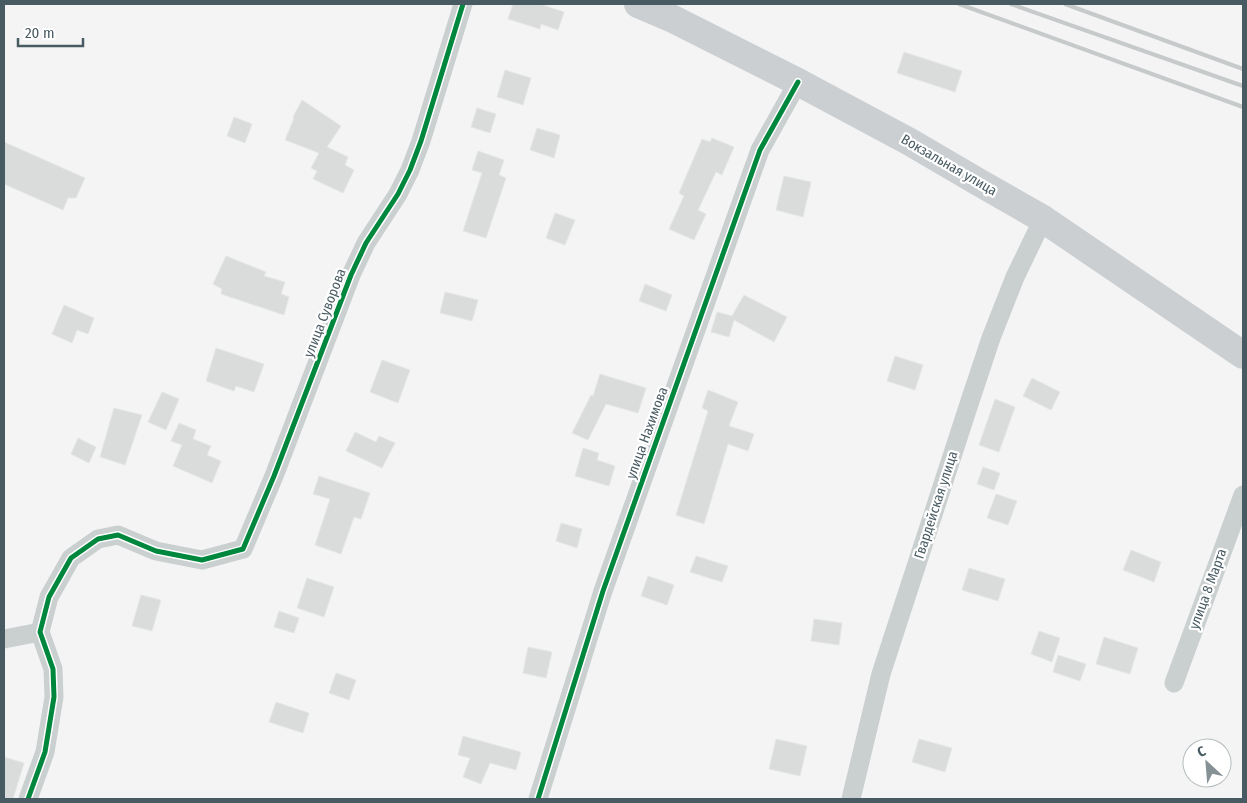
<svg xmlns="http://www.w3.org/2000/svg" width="1247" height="803" viewBox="0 0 1247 803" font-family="'Fira Sans Condensed',sans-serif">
<rect width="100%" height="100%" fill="#f4f4f4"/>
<g fill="#dadcdc" stroke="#e5e6e6">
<path d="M 513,4 L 540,4 L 564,12 L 558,30 L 541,24 L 540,29 L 508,19 Z"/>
<path d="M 904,52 L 962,71 L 955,92 L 897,73 Z"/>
<path d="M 505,70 L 531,78 L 523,105 L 497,97 Z"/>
<path d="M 302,100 L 341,126 L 327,147 L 348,157 L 345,165 L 354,170 L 343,193 L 313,179 L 317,171 L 311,168 L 319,153 L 285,140 L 294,118 L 293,117 Z"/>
<path d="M 477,108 L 496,114 L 490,133 L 471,127 Z"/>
<path d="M 234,117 L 252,124 L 245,143 L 227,136 Z"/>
<path d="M 537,128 L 560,135 L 554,158 L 530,150 Z"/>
<path d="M 712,138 L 734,147 L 722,175 L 716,172 L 698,210 L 706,214 L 694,240 L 669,229 L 684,196 L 679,193 L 702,139 L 710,142 Z"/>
<path d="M 4,142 L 85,178 L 76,198 L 68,198 L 63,210 L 4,184 Z"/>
<path d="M 478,151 L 504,160 L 499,175 L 506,178 L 486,238 L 463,231 L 482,173 L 472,170 Z"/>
<path d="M 784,176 L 811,182 L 803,217 L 776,210 Z"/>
<path d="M 555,213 L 575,220 L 565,245 L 546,238 Z"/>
<path d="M 226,256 L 266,272 L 264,276 L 285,282 L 281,294 L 289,297 L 284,315 L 221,294 L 222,289 L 213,284 Z"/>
<path d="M 645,284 L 672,295 L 666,311 L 639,301 Z"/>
<path d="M 445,292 L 478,300 L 472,321 L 440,313 Z"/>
<path d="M 744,295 L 787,317 L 774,342 L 734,320 L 729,337 L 711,332 L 717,312 L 732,316 Z"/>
<path d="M 64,305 L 94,318 L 88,334 L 77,330 L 72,343 L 52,334 Z"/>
<path d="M 216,348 L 264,364 L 254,392 L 236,386 L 234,391 L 206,381 Z"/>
<path d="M 895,356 L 923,365 L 915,390 L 887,381 Z"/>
<path d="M 382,360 L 410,370 L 398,403 L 370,392 Z"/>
<path d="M 600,374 L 646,388 L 638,413 L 606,404 L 588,440 L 572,433 L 591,395 L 593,396 Z"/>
<path d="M 1032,378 L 1060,392 L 1051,410 L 1023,396 Z"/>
<path d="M 708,390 L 738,402 L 729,426 L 754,434 L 748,451 L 728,444 L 704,524 L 676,515 L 708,411 L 702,408 Z"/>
<path d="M 162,392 L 179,399 L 166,430 L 148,422 Z"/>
<path d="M 995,399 L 1015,407 L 999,452 L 979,445 Z"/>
<path d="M 114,408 L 142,415 L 125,465 L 100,457 Z"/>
<path d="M 179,423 L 196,430 L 193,439 L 211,446 L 207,455 L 221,461 L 212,483 L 173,466 L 182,445 L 171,441 Z"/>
<path d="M 355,432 L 376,442 L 379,436 L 395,443 L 382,468 L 346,451 Z"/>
<path d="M 78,438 L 96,447 L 89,463 L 71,454 Z"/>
<path d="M 583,448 L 599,453 L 597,460 L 615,466 L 609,486 L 575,476 Z"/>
<path d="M 983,467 L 1000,473 L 994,490 L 977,484 Z"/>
<path d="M 319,476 L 370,493 L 361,519 L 354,517 L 341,554 L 315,545 L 330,499 L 313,494 Z"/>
<path d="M 996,494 L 1017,501 L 1008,525 L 987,518 Z"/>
<path d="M 561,523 L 582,529 L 577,548 L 556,541 Z"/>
<path d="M 1131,550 L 1161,562 L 1154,582 L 1123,570 Z"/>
<path d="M 696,556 L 728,566 L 722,582 L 690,572 Z"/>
<path d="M 969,568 L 1005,579 L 998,601 L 962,590 Z"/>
<path d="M 648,576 L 674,585 L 667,605 L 641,596 Z"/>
<path d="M 307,578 L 334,587 L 324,617 L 297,608 Z"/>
<path d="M 141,595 L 161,600 L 152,631 L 132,626 Z"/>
<path d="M 279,611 L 299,618 L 294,633 L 274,627 Z"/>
<path d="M 814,619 L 842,623 L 839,645 L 811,641 Z"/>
<path d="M 1039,631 L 1060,638 L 1052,662 L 1031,654 Z"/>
<path d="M 1104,637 L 1138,648 L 1130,674 L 1096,664 Z"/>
<path d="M 528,647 L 552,652 L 546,678 L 523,673 Z"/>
<path d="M 1058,655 L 1086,664 L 1080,681 L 1053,672 Z"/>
<path d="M 336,673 L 356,680 L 349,700 L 329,693 Z"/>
<path d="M 276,702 L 309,713 L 303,733 L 269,722 Z"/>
<path d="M 463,736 L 521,752 L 516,770 L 490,763 L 481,784 L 463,777 L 470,758 L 458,755 Z"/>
<path d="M 776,739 L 807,746 L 800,776 L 769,769 Z"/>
<path d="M 919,739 L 952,748 L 945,772 L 912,762 Z"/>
<path d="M 4,757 L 24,763 L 13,799 L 4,799 Z"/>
</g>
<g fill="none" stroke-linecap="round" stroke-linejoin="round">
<g stroke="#cacfd0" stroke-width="19">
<path d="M 4,639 L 40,632"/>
<path d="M 1174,683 L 1243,495"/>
<path d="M 28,799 L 45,752 L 54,697 L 53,669 L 40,632 L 49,597 L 71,558 L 98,539 L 118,535 L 156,551 L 202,560 L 243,549 L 274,476 L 351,275 L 366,243 L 398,194 L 410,170 L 421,141 L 463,4"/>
<path d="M 538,799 L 603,591 L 760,150 L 798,82"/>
<path d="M 851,799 L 881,674 L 970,401 L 991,338 L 1015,277 L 1043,219"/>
</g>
<path stroke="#cbcfd1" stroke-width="28" d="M 638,4 L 671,18 L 798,82 L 910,142 L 980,183 L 1043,219 L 1243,355"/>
<g stroke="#c6caca" stroke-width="4">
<path d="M 959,4 L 1243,107"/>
<path d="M 1011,4 L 1243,86"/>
<path d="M 1065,4 L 1243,69"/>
</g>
<g stroke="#fff" stroke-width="8">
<g id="cycleway">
<path d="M 28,799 L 45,752 L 54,697 L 53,669 L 40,632 L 49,597 L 71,558 L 98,539 L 118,535 L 156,551 L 202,560 L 243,549 L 274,476 L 351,275 L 366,243 L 398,194 L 410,170 L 421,141 L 463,4"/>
<path d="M 538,799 L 603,591 L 760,150 L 798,82"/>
</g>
</g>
<use href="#cycleway" stroke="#00873e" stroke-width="5"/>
</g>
<g text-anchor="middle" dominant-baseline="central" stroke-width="4.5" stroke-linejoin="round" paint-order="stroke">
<g font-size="14" fill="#495b62" stroke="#fff">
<text transform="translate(949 165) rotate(30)">Вокзальная улица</text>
<text transform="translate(325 313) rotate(-69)">улица Суворова</text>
<text transform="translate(647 433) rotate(-70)">улица Нахимова</text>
<text transform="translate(936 505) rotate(-72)">Гвардейская улица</text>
<text transform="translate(1208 589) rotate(-70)">улица 8 Марта</text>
</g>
</g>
<rect width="1247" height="803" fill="none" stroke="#495b62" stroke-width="10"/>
<g transform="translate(1207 763) rotate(334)"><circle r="24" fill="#ffffff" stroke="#b6bdc0"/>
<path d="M0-4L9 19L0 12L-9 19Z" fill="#859195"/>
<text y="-8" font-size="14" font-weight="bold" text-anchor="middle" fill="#495b62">С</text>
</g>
<path d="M18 38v8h65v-8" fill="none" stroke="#495b62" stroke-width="2.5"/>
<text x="25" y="38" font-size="15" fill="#495b62" stroke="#ffffff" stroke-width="4" paint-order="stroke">20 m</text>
</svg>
